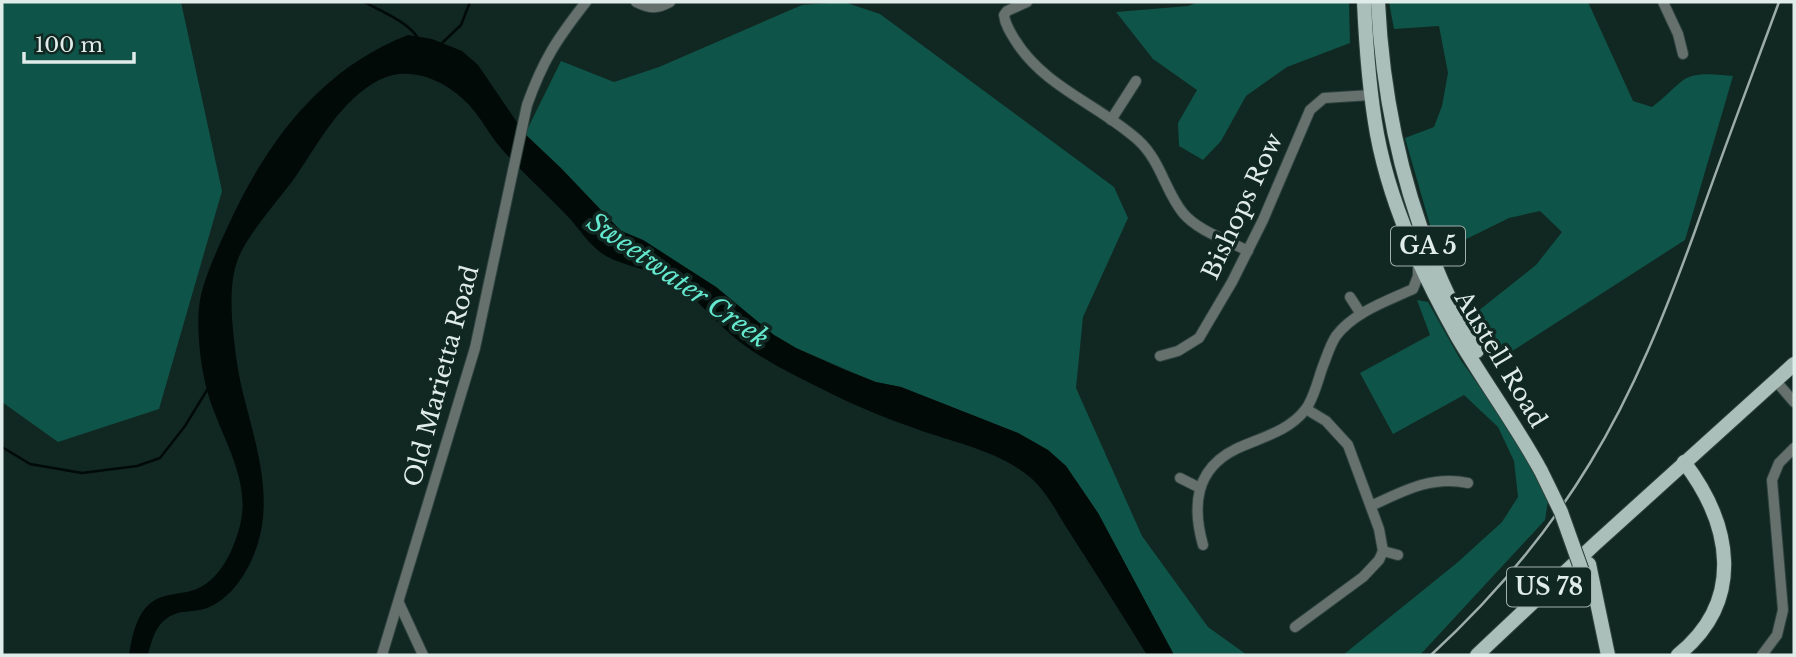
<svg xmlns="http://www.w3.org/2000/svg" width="1796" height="657" viewBox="0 0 1796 657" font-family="'Libre Baskerville',serif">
<rect width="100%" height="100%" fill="#112722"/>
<g fill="#0f5448">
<path d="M 2,2 L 181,2 L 222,191 L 159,409 L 58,442 L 2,402 Z"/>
<path d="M 844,2 L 880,14 L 1114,187 L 1128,218 L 1083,317 L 1076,388 L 1142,536 L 1208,627 L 1247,655 L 1174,655 L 1098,513 L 1066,466 L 1048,450 L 1018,433 L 901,387 L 875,382 L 796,348 L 774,335 L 716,287 L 643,240 L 621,231 L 525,134 L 561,61 L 614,82 L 659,67 L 802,5 Z"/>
<path d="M 1199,2 L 1349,2 L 1350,43 L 1287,67 L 1246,96 L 1221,141 L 1203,160 L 1179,146 L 1178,123 L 1197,90 L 1153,59 L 1116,12 L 1188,6 Z"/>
<path d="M 1389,2 L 1588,2 L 1633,101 L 1652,107 C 1663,99 1672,89 1682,81 C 1695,71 1718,75 1733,76 L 1685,240 L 1492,364 L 1468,319 L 1536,265 L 1562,232 L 1540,211 L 1509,218 L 1438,253 L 1405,138 L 1434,127 L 1442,106 L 1448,73 L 1439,26 L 1394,29 Z"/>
<path d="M 1417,300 L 1428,302 L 1460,359 L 1513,434 L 1548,501 L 1545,520 L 1420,655 L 1343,655 L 1458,562 L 1502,522 L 1518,497 L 1514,461 L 1498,427 L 1464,395 L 1393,434 L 1360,373 L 1430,335 Z"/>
</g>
<path fill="#020a08" d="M 408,35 L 432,39 L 462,51 L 478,65 L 525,134 L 561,168 L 621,231 L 643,240 L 716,287 L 774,335 L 796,348 L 845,370 L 876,382 L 901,387 L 1018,433 L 1048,450 L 1066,466 L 1098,513 L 1174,655 L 1147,655 C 1122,614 1096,574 1070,533 C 1058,515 1048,493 1031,478 C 998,450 954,443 914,428 C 885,418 856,406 828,392 C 798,377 766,362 740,342 C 715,323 697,297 670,280 C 650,269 626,267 606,256 C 591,247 583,234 571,220 C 548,195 522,173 500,147 C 489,134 481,118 470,106 C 447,81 411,64 379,80 C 341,100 319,142 296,176 C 279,200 248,233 238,259 C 231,277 231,299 232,318 C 234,343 237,369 243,393 C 255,442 273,493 258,543 C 250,569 233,598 207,608 C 199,611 190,611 182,612 C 158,617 153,635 148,655 L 129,655 C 132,636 137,610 155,600 C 165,594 180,594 191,591 C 220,583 235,548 241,521 C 250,475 218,432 207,390 C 200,365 195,320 201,295 C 207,271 218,248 228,226 C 266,143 320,69 408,35 Z"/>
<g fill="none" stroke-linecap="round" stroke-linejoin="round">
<g stroke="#020a08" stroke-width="2.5">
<path d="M 364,2 C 381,11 408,22 418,38"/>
<path d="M 441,44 L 461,25 L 470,2"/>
<path d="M 2,447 L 30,464 L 82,473 L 137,466 L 160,458 L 185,426 L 207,390"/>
</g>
<g stroke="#2e433e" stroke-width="12">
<g id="minor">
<path d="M 636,2 C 650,9 657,9 670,2"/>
<path d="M 1027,2 L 1007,11 L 1004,15 C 1005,24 1010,32 1015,40 C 1044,87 1098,104 1138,140 C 1161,161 1165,191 1183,213 C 1198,231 1227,240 1248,251"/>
<path d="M 1663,2 L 1678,34 L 1683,54"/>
<path d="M 1111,120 L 1136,81"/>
<path d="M 1350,297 L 1361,314"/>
<path d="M 1160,356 L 1178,351 L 1199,338 L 1232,282 L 1263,220 L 1310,110 L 1324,98 L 1371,95"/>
<path d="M 1775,380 L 1794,402"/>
<path d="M 1180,478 L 1200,488"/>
<path d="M 1371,506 C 1403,491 1432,475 1468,483"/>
<path d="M 1203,545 C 1192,506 1195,469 1236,449 C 1259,438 1288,432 1305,410 C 1314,399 1318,379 1323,366 C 1327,356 1330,345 1336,336 C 1354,312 1387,301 1413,289 L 1418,276 L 1418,264"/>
<path d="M 1383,551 L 1398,555"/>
<path d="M 399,603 L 423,655"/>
<path d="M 1295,627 L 1363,577 L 1379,560 L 1383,551 L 1379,529 L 1348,445 L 1326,421 L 1306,409"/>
<path d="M 382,655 L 475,348 L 527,105 C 543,60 557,39 586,2"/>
<path d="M 1762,655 L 1777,635 L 1783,610 L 1772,480 L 1779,463 L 1794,448"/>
</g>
</g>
<g stroke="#2e433e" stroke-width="16">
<g id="major">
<path d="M 1364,2 C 1366,46 1369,90 1377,134 C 1390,204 1422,274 1457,336 C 1484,382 1516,425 1541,471"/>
<path d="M 1378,2 C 1384,126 1415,243 1477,351"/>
<path d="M 1589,564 L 1608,655"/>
<path d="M 1477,655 L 1595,544 L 1794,364"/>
<path d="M 1678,655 C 1745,601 1732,525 1684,462"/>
</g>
</g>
<use href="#minor" stroke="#66706d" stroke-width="10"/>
<use href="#major" stroke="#aabfba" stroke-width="14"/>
<path stroke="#9caca8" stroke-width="2.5" d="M 1431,655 C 1492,599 1547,534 1590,463 C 1634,391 1666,311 1695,231 C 1722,154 1751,78 1779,2"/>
<g stroke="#2e433e" stroke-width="16" stroke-linecap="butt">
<path id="major-bridge" d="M 1541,471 L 1561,512 L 1582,571"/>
</g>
<use href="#major-bridge" stroke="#aabfba" stroke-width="14"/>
</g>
<g text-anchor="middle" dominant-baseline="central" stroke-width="7" stroke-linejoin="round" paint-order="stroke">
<g fill="#112722" stroke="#a1b1ad" stroke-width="2">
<rect x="1391" y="226.5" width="74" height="39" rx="5"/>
<rect x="1507" y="567.5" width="84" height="39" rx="5"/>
</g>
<g font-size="23" font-weight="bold" fill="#dfece9">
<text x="1428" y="246">GA 5</text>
<text x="1549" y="587">US 78</text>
</g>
<g font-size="24" fill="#dfece9" stroke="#112722">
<text transform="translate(1242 206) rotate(-65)">Bishops Row</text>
<text transform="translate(1501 359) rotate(59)">Austell Road</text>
<text transform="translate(441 376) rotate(-75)">Old Marietta Road</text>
</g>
<g font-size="26" font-style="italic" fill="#64e8ce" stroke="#112722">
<text transform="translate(678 280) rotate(35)">Sweetwater Creek</text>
</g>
</g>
<rect width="1796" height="657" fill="none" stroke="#dfece9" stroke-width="7"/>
<path d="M24 52v10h110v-10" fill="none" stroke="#dfece9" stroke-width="3.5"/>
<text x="35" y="52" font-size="21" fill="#dfece9" stroke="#112722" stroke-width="5" paint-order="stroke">100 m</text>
</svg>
